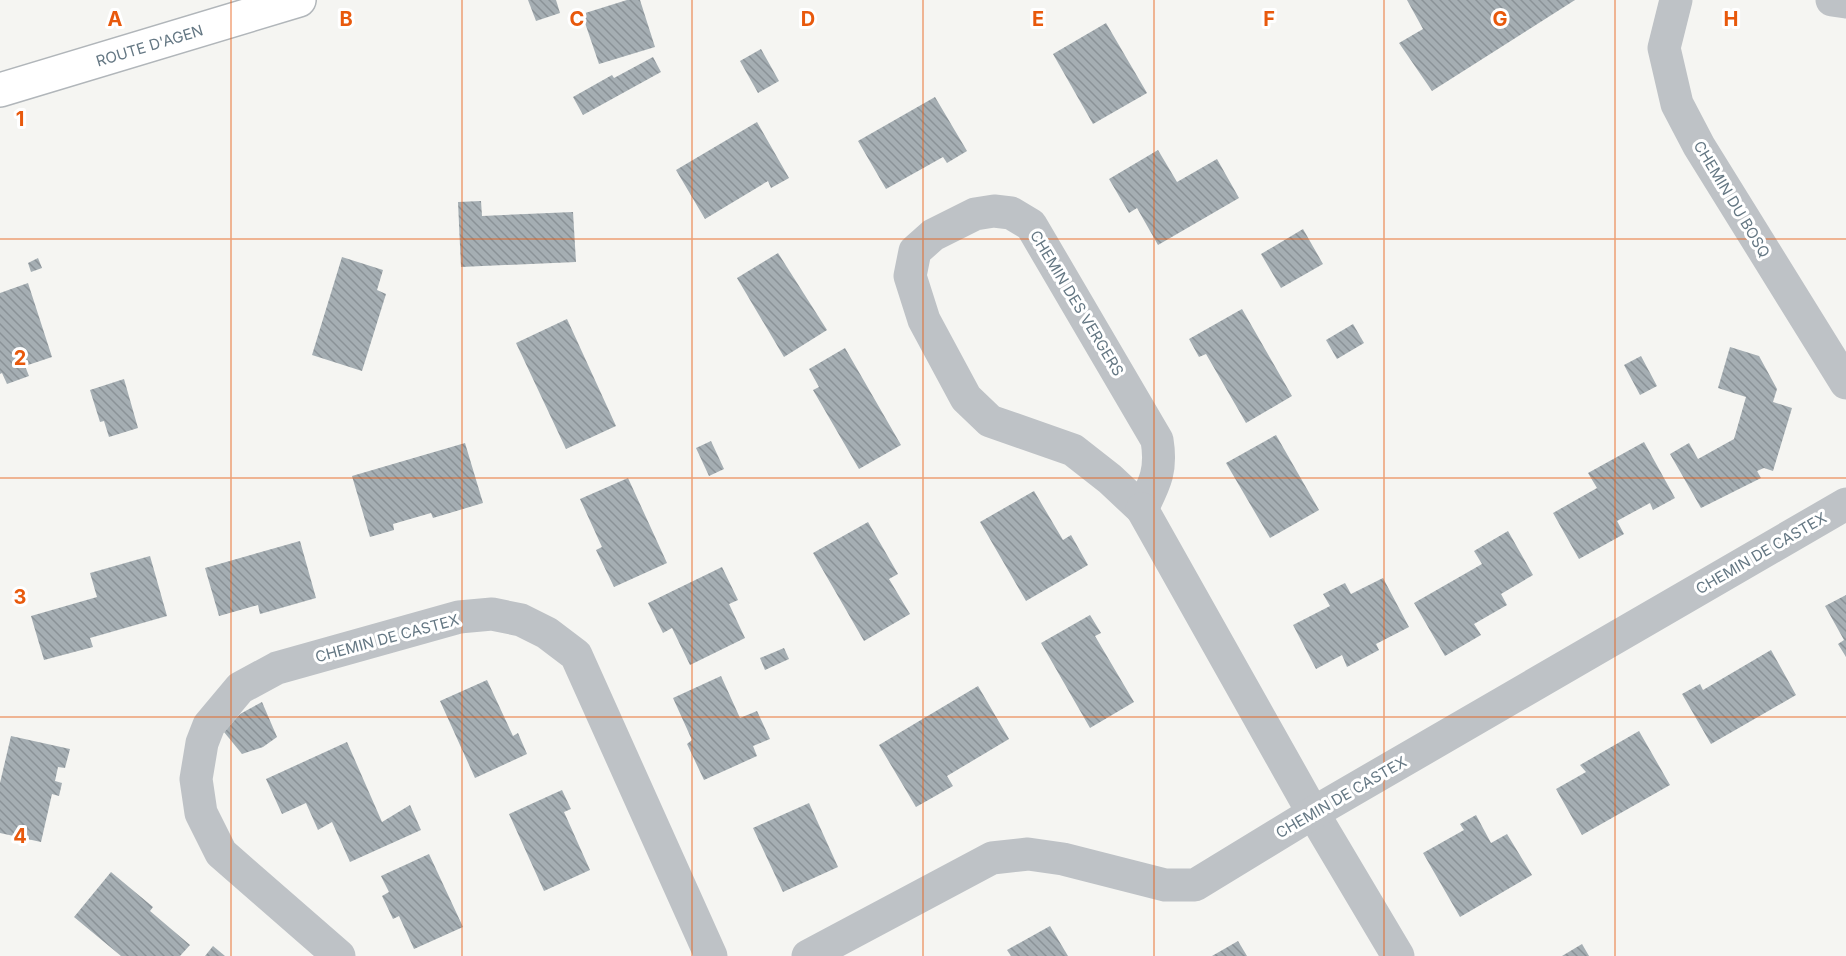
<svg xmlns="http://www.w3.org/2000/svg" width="1846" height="956" viewBox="0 0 1846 956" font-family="Inter,sans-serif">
<defs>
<pattern id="building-back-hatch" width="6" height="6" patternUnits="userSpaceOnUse" patternTransform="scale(1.5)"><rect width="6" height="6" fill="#a5aeb3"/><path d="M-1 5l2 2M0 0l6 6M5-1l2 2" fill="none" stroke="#8a9297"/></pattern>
</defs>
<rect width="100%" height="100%" fill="#f5f5f2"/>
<g fill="url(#building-back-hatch)">
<path d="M 528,0 L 556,0 L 560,13 L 536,21 Z"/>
<path d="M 627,0 L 640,0 L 655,47 L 599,64 L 582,14 Z"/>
<path d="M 1407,0 L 1575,0 L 1432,91 L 1399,43 L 1423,29 Z"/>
<path d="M 1106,23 L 1147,93 L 1093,124 L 1053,54 Z"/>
<path d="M 761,49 L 779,81 L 758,93 L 740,61 Z"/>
<path d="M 653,57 L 661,72 L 583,115 L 573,97 L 612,75 L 614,78 Z"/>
<path d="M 935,97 L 967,151 L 947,163 L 943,157 L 886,189 L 858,141 Z"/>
<path d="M 757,122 L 789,178 L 771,188 L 768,181 L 705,219 L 676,170 Z"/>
<path d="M 1158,150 L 1177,182 L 1217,159 L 1239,198 L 1158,245 L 1137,208 L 1129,213 L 1109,179 Z"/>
<path d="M 481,201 L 482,216 L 573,212 L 576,262 L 461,267 L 458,202 Z"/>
<path d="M 1303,229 L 1323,264 L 1281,288 L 1261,254 Z"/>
<path d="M 778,253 L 827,330 L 784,357 L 737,278 Z"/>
<path d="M 342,257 L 383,270 L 377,290 L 386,294 L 362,371 L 312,355 Z"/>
<path d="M 38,258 L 42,268 L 31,272 L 28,263 Z"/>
<path d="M 28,283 L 52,357 L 25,366 L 29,376 L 7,384 L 2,373 L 0,374 L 0,293 Z"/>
<path d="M 1242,309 L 1292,396 L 1246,423 L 1206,354 L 1199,357 L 1189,339 Z"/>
<path d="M 567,319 L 616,426 L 566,449 L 516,343 Z"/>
<path d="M 1353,324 L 1364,343 L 1337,359 L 1326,340 Z"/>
<path d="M 1730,347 L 1759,356 L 1777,389 L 1773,402 L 1792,408 L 1773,471 L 1764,468 L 1757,471 L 1761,478 L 1701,508 L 1670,454 L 1689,443 L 1698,459 L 1734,439 L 1746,397 L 1718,388 Z"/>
<path d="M 845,348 L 901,445 L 859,469 L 813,390 L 819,387 L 809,369 Z"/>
<path d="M 1641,356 L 1657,386 L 1640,395 L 1624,365 Z"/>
<path d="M 124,379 L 138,428 L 109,437 L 104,421 L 100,422 L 90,390 Z"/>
<path d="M 1276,435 L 1319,510 L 1270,538 L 1226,463 Z"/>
<path d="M 711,441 L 724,469 L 709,476 L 696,448 Z"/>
<path d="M 1644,442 L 1675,498 L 1653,510 L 1650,503 L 1617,521 L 1624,534 L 1579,559 L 1553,513 L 1597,488 L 1588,473 Z"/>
<path d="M 465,443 L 483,503 L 433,518 L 431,513 L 393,524 L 394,530 L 370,537 L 352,476 Z"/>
<path d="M 628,478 L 667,563 L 614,587 L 596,550 L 602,547 L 580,499 Z"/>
<path d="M 1034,491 L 1063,540 L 1071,535 L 1088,565 L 1026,601 L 980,522 Z"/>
<path d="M 868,522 L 898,574 L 889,579 L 910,614 L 864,641 L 813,553 Z"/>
<path d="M 1508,531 L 1533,575 L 1501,594 L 1507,605 L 1474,624 L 1481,635 L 1445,656 L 1414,603 L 1482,564 L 1474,551 Z"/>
<path d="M 300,541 L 316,598 L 260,614 L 258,605 L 219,616 L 205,568 Z"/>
<path d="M 150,556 L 167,616 L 90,638 L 93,647 L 44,660 L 31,616 L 97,597 L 90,573 Z"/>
<path d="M 722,567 L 738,600 L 729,604 L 745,638 L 690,665 L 672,628 L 663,633 L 648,603 Z"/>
<path d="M 1383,578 L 1409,627 L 1376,644 L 1379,650 L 1347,667 L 1342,655 L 1316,669 L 1293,625 L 1330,606 L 1323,594 L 1345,583 L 1351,594 Z"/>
<path d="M 1846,595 L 1846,657 L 1838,644 L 1844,640 L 1825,606 Z"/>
<path d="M 1090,615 L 1101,633 L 1095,636 L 1134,702 L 1090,728 L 1041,643 Z"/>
<path d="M 784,648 L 789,659 L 765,670 L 760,658 Z"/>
<path d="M 1771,650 L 1796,695 L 1711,744 L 1682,694 L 1700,684 L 1703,690 Z"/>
<path d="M 721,676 L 740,718 L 757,711 L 770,739 L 753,746 L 757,756 L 704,780 L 687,744 L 692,740 L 673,698 Z"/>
<path d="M 487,680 L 513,736 L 518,733 L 527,754 L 475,778 L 440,701 Z"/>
<path d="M 978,686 L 1009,739 L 947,776 L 953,786 L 916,807 L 879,745 Z"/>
<path d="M 262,702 L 277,737 L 263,747 L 242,754 L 224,732 L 240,714 Z"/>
<path d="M 1639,731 L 1670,785 L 1582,835 L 1556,789 L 1586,772 L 1580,765 Z"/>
<path d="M 11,736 L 70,749 L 65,768 L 58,767 L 55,781 L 62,783 L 59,796 L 52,794 L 41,842 L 0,833 L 0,783 Z"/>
<path d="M 347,742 L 382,822 L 410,805 L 421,830 L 350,862 L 332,822 L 318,830 L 306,803 L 282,814 L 266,779 Z"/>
<path d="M 562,790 L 571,809 L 564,812 L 590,870 L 544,891 L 509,814 Z"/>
<path d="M 809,803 L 838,867 L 783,892 L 753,828 Z"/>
<path d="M 1476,815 L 1491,843 L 1507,834 L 1532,875 L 1460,917 L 1423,853 L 1464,830 L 1460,824 Z"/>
<path d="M 429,854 L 463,927 L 414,949 L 399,916 L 393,919 L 382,896 L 389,892 L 381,876 Z"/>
<path d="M 111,872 L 153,907 L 150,911 L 190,945 L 180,956 L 121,956 L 74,917 Z"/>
<path d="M 1050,926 L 1068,956 L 1011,956 L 1007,950 Z"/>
<path d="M 1238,941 L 1247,956 L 1212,956 Z"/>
<path d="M 1582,944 L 1589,956 L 1562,956 Z"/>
<path d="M 213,946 L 225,956 L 205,956 Z"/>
</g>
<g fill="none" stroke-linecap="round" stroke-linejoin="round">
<g stroke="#b1b6ba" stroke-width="36">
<g id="major">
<path id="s1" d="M 0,90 L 299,0"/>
</g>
</g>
<g stroke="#bec2c6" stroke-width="33">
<path d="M 1676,0 L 1664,48 L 1677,104 L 1699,146 L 1846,383"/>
<path d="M 1832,0 L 1846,2"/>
<path d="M 994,211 L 1011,213 L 1031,225 L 1157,440 C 1162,470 1155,483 1142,509 L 1110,479 L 1073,450 L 990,421 L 966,398 L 924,320 L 910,276 L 915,251 L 933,235 L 975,214 Z"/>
<path d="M 1142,509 L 1313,813 L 1398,956"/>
<path d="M 339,956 L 221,853 L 201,813 L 196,779 L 202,743 L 209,725 L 240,688 L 277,668 L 459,617 L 492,614 L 521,620 L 547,633 L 576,655 L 711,956"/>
<path d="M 808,956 L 992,858 L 1028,854 L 1063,859 L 1165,885 L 1195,885 L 1313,813 L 1846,504"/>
</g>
<use href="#major" stroke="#fff" stroke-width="33"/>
</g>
<path fill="none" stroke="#e8590c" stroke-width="1.5" stroke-opacity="0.55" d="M 231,0 L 231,956M 462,0 L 462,956M 692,0 L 692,956M 923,0 L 923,956M 1154,0 L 1154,956M 1384,0 L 1384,956M 1615,0 L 1615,956M 0,239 L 1846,239M 0,478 L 1846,478M 0,717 L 1846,717"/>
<g text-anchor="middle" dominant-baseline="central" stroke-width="6" stroke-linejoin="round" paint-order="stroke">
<g font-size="15" fill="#647783" stroke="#fff">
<text stroke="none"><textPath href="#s1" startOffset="156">ROUTE D'AGEN</textPath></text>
<text transform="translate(1732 199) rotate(59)">CHEMIN DU BOSQ</text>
<text transform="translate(1077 303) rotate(59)">CHEMIN DES VERGERS</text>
<text transform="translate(1761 553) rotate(-30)">CHEMIN DE CASTEX</text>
<text transform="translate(387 638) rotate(-15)">CHEMIN DE CASTEX</text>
<text transform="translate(1341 797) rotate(-30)">CHEMIN DE CASTEX</text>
</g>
</g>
<g font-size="20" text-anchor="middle" font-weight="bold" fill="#e8590c" stroke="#fff" stroke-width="6" stroke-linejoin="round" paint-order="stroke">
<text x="115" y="26">A</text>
<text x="346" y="26">B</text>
<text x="577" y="26">C</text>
<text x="808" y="26">D</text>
<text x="1038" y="26">E</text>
<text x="1269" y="26">F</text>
<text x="1500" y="26">G</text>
<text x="1731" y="26">H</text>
<text x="20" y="126">1</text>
<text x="20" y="365">2</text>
<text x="20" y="604">3</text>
<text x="20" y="843">4</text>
</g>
</svg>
